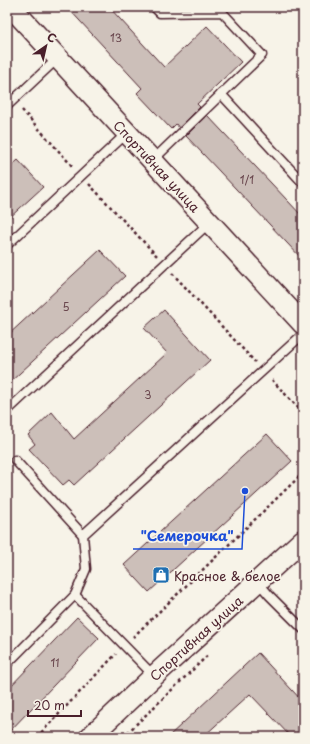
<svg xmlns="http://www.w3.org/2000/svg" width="310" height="744" viewBox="0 0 310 744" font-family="'Playpen Sans',sans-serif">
<rect width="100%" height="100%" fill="#f7f3e8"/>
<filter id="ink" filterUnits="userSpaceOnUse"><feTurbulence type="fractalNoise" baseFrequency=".025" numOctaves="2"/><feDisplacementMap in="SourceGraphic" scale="8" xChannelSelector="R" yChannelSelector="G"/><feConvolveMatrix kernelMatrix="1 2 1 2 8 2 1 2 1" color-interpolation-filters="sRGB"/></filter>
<g filter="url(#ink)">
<g fill="#ccbfb9" stroke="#4a1f2b">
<path d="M 67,7 L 109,7 L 164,67 L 207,26 L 241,62 L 197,104 L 200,107 L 179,128 L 176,124 L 171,129 L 137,93 L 142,88 Z"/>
<path d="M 207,115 L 303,217 L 303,260 L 186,136 Z"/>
<path d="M 18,160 L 43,187 L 7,220 L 7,170 Z"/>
<path d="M 100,250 L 125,276 L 7,385 L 7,336 Z"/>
<path d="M 164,310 L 210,360 L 74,485 L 69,480 L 63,485 L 29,449 L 35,444 L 28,435 L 52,412 L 74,439 L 167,353 L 144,328 Z"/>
<path d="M 267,434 L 292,461 L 149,592 L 124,565 Z"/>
<path d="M 77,617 L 99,638 L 7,734 L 7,690 Z"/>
<path d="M 258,653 L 303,702 L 303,737 L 291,737 L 250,694 L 203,737 L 168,737 Z"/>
</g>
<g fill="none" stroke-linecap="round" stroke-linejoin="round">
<g stroke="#4a1f2b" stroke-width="11">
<g id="service">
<path d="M 221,94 L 303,183"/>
<path d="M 7,106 L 58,58"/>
<path d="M 152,161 L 262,55 L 222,12 L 160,13 L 154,7"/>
<path d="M 7,245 L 127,133"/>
<path d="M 7,411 L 209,223"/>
<path d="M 15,460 L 83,535"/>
<path d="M 258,582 L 269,595 L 303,629"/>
<path d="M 75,595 L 86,569 L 83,535 L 303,334"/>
<path d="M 7,664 L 75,595 L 154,676"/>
</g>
</g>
<g stroke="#4a1f2b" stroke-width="23">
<g id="tertiary">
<path d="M 11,7 L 303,324"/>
<path d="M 90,737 L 154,676 L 303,540"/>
</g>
</g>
<g stroke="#4a1f2b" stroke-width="2.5" stroke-dasharray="3 3" stroke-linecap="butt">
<path d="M 22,110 L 73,167"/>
<path d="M 89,184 L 157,256"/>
<path d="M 172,273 L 255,362"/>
<path d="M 272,380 L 303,413"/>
<path d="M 133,637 L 303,473"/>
<path d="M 37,737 L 116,654"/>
<path d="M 123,737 L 209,654"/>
</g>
<use href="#service" stroke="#f7f3e8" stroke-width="8"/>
<use href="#tertiary" stroke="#f7f3e8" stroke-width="20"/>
</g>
</g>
<defs>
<g id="shop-square" transform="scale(0.9)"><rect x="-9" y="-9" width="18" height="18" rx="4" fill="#1f6fb2" stroke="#f7f3e8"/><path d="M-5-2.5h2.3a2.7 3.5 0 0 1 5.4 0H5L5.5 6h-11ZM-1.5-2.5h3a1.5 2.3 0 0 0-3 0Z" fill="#fff"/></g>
</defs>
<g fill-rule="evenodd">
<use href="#shop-square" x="161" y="575"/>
</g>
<g text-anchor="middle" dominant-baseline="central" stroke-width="3.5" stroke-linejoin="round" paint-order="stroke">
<g font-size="11" fill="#6a474e">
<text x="116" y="37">13</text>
<text x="247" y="179">1/1</text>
<text x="66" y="306">5</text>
<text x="148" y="394">3</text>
<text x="55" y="662">11</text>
</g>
<g font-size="13" fill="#4a1f2b" stroke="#f7f3e8">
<text transform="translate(157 166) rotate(47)">Спортивная улица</text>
<text transform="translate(196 638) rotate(-42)">Спортивная улица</text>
</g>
<g font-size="13" fill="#4a1f2b" stroke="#f7f3e8" text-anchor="start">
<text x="174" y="575">Красное &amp; белое</text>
</g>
</g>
<path fill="none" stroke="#1d4ed8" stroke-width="1.5" d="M245 491L242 549H133"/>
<circle fill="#1d4ed8" stroke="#f7f3e8" stroke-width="1.5" cx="245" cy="491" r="4"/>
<g font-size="14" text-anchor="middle" font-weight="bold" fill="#1d4ed8" stroke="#f7f3e8" stroke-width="3.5" stroke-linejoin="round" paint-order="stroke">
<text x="187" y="541">"Семерочка"</text>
</g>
<rect width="310" height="744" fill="none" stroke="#f7f3e8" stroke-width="24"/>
<rect x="12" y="12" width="286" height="720" fill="none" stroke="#4a1f2b" stroke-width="1.5" filter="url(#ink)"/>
<g transform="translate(46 46) rotate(34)" stroke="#f7f3e8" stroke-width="3" paint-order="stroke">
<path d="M0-3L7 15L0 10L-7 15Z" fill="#4a1f2b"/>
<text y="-6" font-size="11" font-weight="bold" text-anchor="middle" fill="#4a1f2b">С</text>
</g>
<path d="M28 710v6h53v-6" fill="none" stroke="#4a1f2b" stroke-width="2"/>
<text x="34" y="710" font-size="12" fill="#4a1f2b" stroke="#f7f3e8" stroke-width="3" paint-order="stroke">20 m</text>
</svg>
